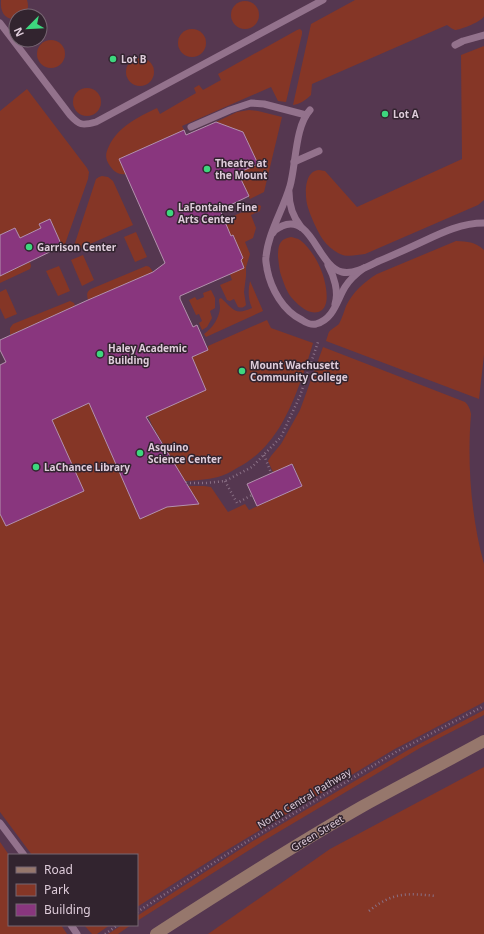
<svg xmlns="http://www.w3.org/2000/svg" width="484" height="934" viewBox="0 0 484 934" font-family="'Noto Sans',sans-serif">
<rect width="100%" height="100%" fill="#553750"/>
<g fill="#853626">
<path d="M 1,0 L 27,0 C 29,6 28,12 23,16 L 16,16 L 16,19 C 4,20 0,11 1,0 Z"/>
<path d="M 355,0 L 484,0 C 484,5 484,12 484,16 C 483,21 460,30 455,30 C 452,29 450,27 447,25 L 312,84 L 311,95 C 306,100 300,104 293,105 L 311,24 Z"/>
<circle cx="245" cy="15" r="14"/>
<path d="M 300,29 L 302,31 L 302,34 L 286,102 L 278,101 L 271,87 L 182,126 L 184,130 L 119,159 L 126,174 C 119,175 114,172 110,166 C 105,159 105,154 109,146 C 118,127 138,117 157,108 L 160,114 L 196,93 L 194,88 L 199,85 L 203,90 L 221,80 L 218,74 L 297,30 Z"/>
<circle cx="192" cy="43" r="14"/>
<circle cx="51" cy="54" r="14"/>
<path d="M 484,46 L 484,200 L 478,205 L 365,254 C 356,255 346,258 338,253 C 333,250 327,245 324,241 C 318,233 309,213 307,204 C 305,194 304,171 319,170 C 319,170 325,171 325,171 L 357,207 L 462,159 L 461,55 Z"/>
<circle cx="140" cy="72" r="14"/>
<circle cx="87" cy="102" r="14"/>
<path d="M 27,89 L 87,168 L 89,172 L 88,179 L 65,244 L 62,246 L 50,219 L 40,224 L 41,228 L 20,238 L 15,228 L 0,235 L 0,111 Z"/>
<path d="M 249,110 L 258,111 L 282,117 L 264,192 L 250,199 L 238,173 L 258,164 L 243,132 L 216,122 L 237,112 Z"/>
<path d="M 102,176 L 108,177 L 113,181 L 133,225 L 72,252 L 96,179 L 99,177 Z"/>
<path d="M 259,205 L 261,206 L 260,211 L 251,215 L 256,228 L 253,238 L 245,242 L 250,254 L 246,267 L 246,276 L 244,292 L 246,305 C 243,308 242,308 238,307 L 234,299 L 230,301 L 227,300 L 220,285 L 232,280 L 230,274 L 244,267 L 241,260 L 243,258 L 233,235 L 231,236 L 224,220 Z"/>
<path d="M 136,232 L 147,257 L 135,262 L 124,237 Z"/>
<path d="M 291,237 C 294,238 297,238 300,240 C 309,247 317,259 321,270 C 325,279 331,303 322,310 C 311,318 298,305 291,297 C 287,292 284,284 282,278 C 279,271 279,264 278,257 C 278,252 278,246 281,242 C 283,239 287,238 291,237 Z"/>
<path d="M 456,241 C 468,242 474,241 484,250 L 484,355 L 479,399 L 326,341 C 327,338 328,334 329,332 C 331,329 336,327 339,324 C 342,318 344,312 346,306 C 353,292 364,282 377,274 Z"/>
<path d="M 83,255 L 94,280 L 82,286 L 71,260 Z"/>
<path d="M 30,262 L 31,266 L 30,269 L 0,283 L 0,276 Z"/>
<path d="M 59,266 L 70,291 L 58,296 L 46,271 Z"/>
<path d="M 146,266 C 150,266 151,269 153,272 L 88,300 C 87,295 86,292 91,289 Z"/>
<path d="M 250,281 L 263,311 L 206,337 L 204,334 C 213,328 219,318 220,308 C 220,305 219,302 219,299 L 221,298 C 233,309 235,316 252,308 C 248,299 248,290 250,281 Z"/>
<path d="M 6,289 L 17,314 L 5,319 L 0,308 L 0,292 Z"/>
<path d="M 211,290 L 215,298 L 215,308 L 210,311 L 212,318 L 207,327 L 202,330 L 199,323 L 202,321 L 199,314 L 196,315 L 189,300 L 195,297 L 197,300 L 204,297 L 203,293 Z"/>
<path d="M 70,301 L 74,303 L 75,306 L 10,335 L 10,328 L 13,324 Z"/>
<path d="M 267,320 L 271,328 L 313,343 C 304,374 289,420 268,443 C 260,453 249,462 237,468 C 231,472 225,475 218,477 C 207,480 196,480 185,481 L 152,425 L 142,402 L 192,357 L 208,350 L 208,346 Z"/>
<path d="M 323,347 L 465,402 C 469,406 470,409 471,414 C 467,463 471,517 484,564 L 484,702 L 393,750 L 222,853 L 137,907 L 137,855 L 32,855 L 0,812 L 0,514 L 6,526 L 83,491 L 52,420 L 112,393 L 95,417 L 140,519 L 188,486 L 204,486 L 211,487 L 228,512 L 245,504 L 249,510 L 302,486 L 293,464 L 273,472 L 268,461 L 271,456 L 281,444 L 300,410 Z"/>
<path d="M 484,710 L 484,715 L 420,748 L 366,780 L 265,840 L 137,921 L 137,916 L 253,841 L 348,785 L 408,750 Z"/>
<path d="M 484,767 L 484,934 L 208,934 L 330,849 Z"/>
<path d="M 0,842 L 9,855 L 9,925 L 61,925 L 67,934 L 0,934 Z"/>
<path d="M 84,925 L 110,925 L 97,934 L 92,934 Z"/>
<path d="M 122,925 L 131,925 L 118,934 L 108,934 Z"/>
</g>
<g fill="#89367e" stroke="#b391ad">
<path d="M 216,122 L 243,132 L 258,164 L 238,173 L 249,196 L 220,210 L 231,236 L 233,235 L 243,258 L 241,260 L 244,268 L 180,296 L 180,299 L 193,327 L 197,325 L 208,350 L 192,357 L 206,390 L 146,417 L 199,504 L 167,507 L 140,519 L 89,403 L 52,420 L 84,491 L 6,526 L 0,514 L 0,365 L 6,362 L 0,350 L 0,340 L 88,300 L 153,272 L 165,263 L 119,159 L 184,130 L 186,135 Z"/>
<path d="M 50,219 L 62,246 L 0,276 L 0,235 L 15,228 L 20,238 L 41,228 L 39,224 Z"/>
<path d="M 292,464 L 302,486 L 257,506 L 247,484 Z"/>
</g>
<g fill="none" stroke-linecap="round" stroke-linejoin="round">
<g stroke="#8b7186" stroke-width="2.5" stroke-dasharray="1 3" stroke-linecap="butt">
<path d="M 264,455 L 271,473"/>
<path d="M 225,481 L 237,503 L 252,495"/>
<path d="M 186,483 L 206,483 L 225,481 L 252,467 L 281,437 L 300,396 L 318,342"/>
<path d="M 369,911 C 392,892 408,893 436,896"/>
<path d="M 137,912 L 246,842 L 396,752 L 484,706"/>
<path d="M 105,934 L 118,925"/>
</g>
<g stroke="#93728c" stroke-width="7">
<path d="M 0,23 L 70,115 C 79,125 82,126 96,122 L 323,0"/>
<path d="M 455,45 L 463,41 L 484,35"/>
<path d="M 310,110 C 295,126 296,165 290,186 C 283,210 268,233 266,257 C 265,261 267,266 267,269 C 271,289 283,311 302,320 C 306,323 312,325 316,324 C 334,319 337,300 345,287 C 350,279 357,273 364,268"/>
<path d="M 191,127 L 230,110 L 251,103 L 264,104 L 306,115"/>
<path d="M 294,162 L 319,151"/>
<path d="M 289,192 C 289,205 293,217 301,227"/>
<path d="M 273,233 C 275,229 279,228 282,226 C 312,213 318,267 342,272 C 353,275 369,266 379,261 C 394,255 409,248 424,241 C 443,232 462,223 484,223"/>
<path d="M 328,265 C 334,276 339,292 335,304"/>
<path d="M 0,823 L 24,855"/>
<path d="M 71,925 L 77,934"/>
</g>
<path stroke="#96776c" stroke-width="12" d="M 156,934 C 224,890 293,846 363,806 C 403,784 444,763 484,741"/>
</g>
<g fill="#3dd77e" stroke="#32242f" stroke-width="1.5">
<circle cx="113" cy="59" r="4"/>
<circle cx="385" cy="114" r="4"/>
<circle cx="207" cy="169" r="4"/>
<circle cx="170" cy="213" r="4"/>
<circle cx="29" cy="247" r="4"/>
<circle cx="100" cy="354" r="4"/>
<circle cx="242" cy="371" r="4"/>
<circle cx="140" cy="453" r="4"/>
<circle cx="36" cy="467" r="4"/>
</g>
<g text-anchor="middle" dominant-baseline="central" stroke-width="3" stroke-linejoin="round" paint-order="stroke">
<g font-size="10" font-weight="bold" fill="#deccda" stroke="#32242f" text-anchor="start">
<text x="121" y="59">Lot B</text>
<text x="393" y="114">Lot A</text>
<text x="215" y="163">Theatre at<tspan x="215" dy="12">the Mount</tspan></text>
<text x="178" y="207">LaFontaine Fine<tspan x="178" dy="12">Arts Center</tspan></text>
<text x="37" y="247">Garrison Center</text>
<text x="108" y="348">Haley Academic<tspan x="108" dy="12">Building</tspan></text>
<text x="250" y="365">Mount Wachusett<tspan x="250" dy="12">Community College</tspan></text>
<text x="148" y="447">Asquino<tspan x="148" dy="12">Science Center</tspan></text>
<text x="44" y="467">LaChance Library</text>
</g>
<g font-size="10" fill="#deccda" stroke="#32242f">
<text transform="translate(304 798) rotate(-31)">North Central Pathway</text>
<text transform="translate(317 833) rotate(-31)">Green Street</text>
</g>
</g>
<rect x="8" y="854" width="130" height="72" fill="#32242f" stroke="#776773"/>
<rect x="16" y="867" width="20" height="6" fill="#96776c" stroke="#776773"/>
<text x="44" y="874" font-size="12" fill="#deccda">Road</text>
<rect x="16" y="884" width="20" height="12" fill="#853626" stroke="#776773"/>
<text x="44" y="894" font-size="12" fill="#deccda">Park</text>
<rect x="16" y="904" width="20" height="12" fill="#89367e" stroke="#776773"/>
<text x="44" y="914" font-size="12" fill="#deccda">Building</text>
<g transform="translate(28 28) rotate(246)"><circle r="19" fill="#32242f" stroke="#776773"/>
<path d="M0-3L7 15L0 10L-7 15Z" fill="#3dd77e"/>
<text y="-6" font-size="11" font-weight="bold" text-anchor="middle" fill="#deccda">N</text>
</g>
</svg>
